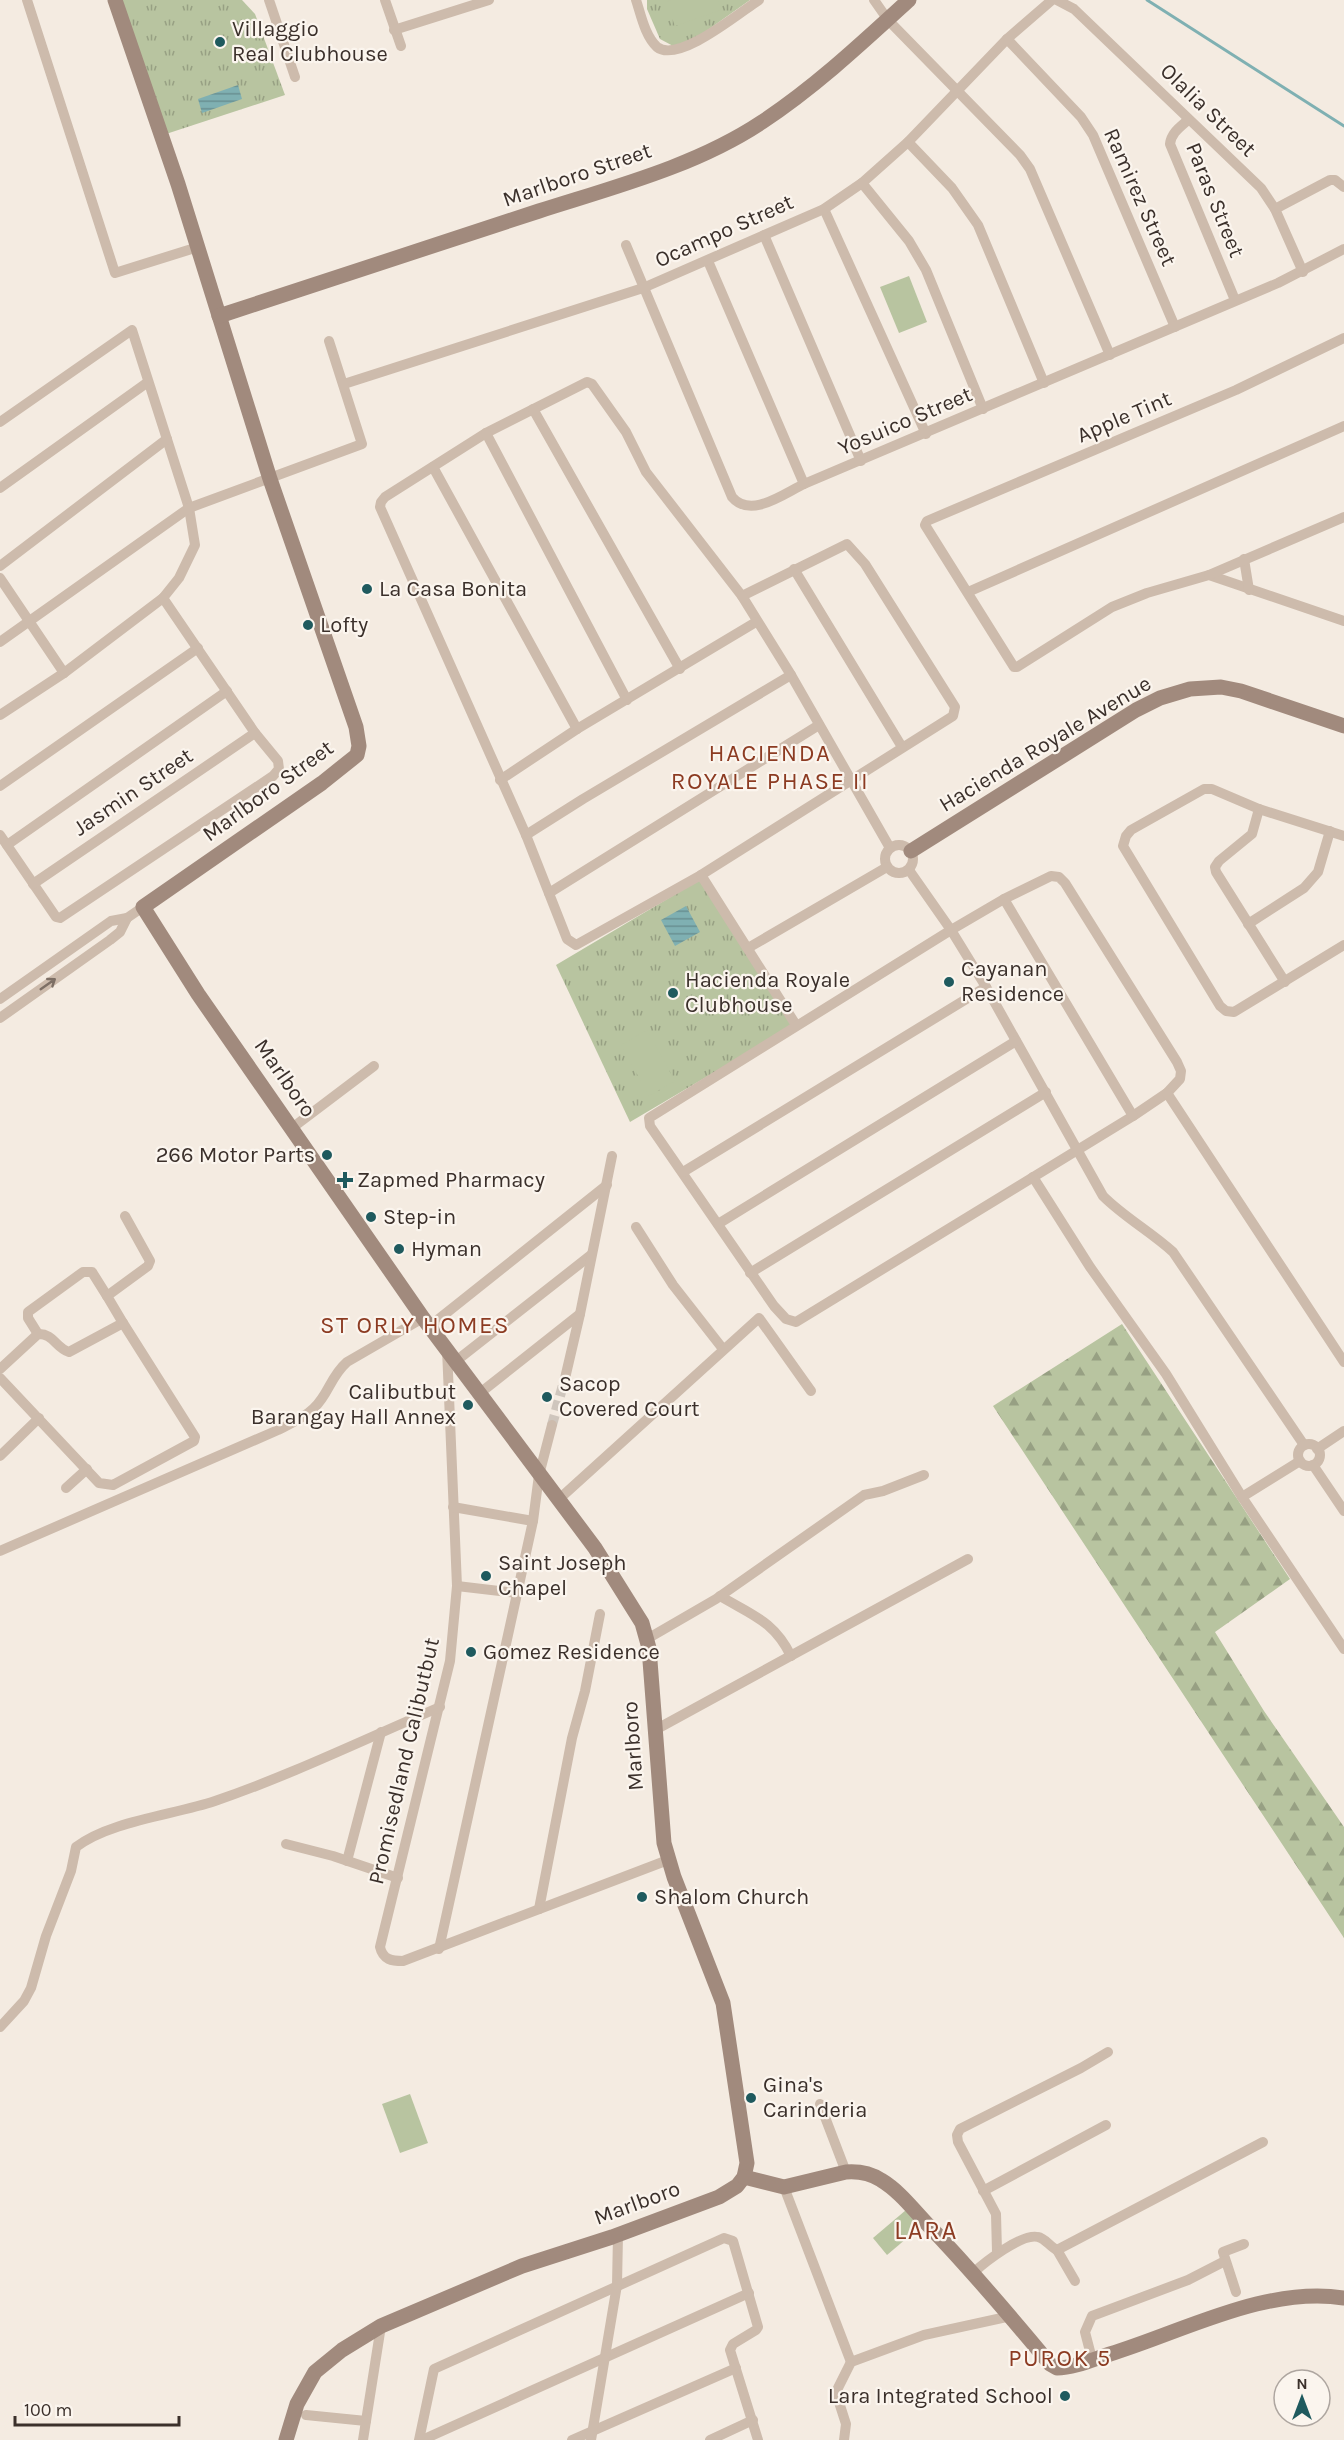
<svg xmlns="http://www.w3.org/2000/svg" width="1344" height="2440" viewBox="0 0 1344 2440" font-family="Karla,sans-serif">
<defs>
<pattern id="grass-tufts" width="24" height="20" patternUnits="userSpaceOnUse" patternTransform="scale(1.5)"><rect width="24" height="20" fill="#b8c4a0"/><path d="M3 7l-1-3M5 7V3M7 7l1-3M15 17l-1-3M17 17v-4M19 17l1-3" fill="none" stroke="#97a083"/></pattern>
<pattern id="forest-firs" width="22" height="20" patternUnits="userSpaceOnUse" patternTransform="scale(1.5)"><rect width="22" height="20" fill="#b8c4a0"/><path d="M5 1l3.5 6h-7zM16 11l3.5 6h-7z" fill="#97a083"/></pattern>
<pattern id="water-rules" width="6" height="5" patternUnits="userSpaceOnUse" patternTransform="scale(1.5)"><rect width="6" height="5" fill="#7fb0b2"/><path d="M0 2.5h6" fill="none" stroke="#699091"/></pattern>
</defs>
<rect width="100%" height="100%" fill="#f4ebe1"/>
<g fill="url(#grass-tufts)">
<path d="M 117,0 L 242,0 L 255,14 L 285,95 L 166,134 Z"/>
<path d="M 647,0 L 750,0 L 695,39 L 675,47 L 660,39 L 647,9 Z"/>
<path d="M 706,876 L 796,1024 L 630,1122 L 556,965 Z"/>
</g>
<path fill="url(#forest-firs)" d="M 1122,1324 L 1290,1579 L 1215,1632 L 1264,1711 L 1344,1827 L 1344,1938 L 993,1406 Z"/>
<g fill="#b8c4a0">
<path d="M 671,0 L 718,0 L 721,10 L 675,26 L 666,2 Z"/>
<path d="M 909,276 L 927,322 L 899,333 L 880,287 Z"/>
<path d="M 647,1030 L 675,1081 L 649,1096 L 621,1045 Z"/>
<path d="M 410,2094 L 428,2143 L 400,2153 L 382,2104 Z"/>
<path d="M 906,2210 L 920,2227 L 887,2255 L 873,2238 Z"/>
</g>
<g fill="url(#water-rules)">
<path d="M 238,85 L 242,99 L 202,113 L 198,99 Z"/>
<path d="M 686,906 L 700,932 L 675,946 L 661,920 Z"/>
</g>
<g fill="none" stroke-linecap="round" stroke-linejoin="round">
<path stroke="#7fb0b2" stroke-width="3" d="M 1147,0 L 1344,126"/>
<path stroke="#cfc6bd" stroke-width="10" stroke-dasharray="10 5" stroke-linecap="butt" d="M 552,1425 L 566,1374"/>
<g stroke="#cdbbac" stroke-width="10">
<path d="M 27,0 L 115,273 L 198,247"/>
<path d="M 269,0 L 295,77"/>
<path d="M 385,0 L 401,46"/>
<path d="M 636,0 C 641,15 645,36 657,47 C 678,64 739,13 759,0"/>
<path d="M 874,0 L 888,20 L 1020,155 L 1030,169 L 1110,355"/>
<path d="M 1057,0 L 1074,9 L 1261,188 L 1275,209 L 1303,272"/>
<path d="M 394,30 L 489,0"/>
<path d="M 1007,39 L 1081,117 L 1093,135 L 1175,327"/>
<path d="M 1188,120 C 1180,127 1171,133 1170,144 L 1235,300"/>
<path d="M 908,142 L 952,188 L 978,225 L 1044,383"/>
<path d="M 862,183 L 909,241 L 926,270 L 983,409"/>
<path d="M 824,209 L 926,434"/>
<path d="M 1275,209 L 1330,180 L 1335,180 L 1344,187"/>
<path d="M 764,235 L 861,461"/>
<path d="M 626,245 L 732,497 C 751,519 783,494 804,484 L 1278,283 L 1344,249"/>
<path d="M 708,261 L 804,484"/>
<path d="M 1344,338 L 1236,390 L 927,521 L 925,525 L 1014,667 L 1017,667 L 1112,607 L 1147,593 L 1209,575 L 1344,621"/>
<path d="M 587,382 L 592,384 L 626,432 L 646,472 L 742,596 L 847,544 L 865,564 L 955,707 L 953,716 L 701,875 L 576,945 L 567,939 L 526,835 L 380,507 L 381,502 L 385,497 L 486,433 Z"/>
<path d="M 344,384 L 643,288 L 824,209 L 862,183 L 908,142 L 1007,39 L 1052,0"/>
<path d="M 533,409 L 680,669"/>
<path d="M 0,422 L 132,330 L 189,508 L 195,545 L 179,578 L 163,598 L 64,673 L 0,715"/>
<path d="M 486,433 L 627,700"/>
<path d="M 433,467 L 577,729"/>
<path d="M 0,488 L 148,382"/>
<path d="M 1244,559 L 1249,590"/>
<path d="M 0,566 L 167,439"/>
<path d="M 794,569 L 902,747"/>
<path d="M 1209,575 L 1344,517"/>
<path d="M 0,578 L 64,673"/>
<path d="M 968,592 L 1344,426"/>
<path d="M 742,596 L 791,675 L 890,848"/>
<path d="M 0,642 L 189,508 L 362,444 L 329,341"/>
<path d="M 500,780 L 577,729 L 756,622"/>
<path d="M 0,786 L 198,648"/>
<path d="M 1259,809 L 1252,834 L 1219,861 L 1215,867 L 1216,872 L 1285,982"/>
<path d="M 0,835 L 56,917 L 60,918 L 273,776 L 279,769 L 278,761 L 255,733 L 163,598"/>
<path d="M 526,835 L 583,799 L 791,675"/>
<path d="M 1344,836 L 1259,809 L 1212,789 L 1204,789 L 1131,830 L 1126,836 L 1123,846 L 1220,1006 L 1226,1011 L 1234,1012 L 1344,945"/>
<circle cx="899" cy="859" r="14"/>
<path d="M 7,845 L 227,691"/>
<path d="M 909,870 L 951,930 L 986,987 L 1103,1196 C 1124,1217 1151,1232 1173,1252 L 1304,1445"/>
<path d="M 701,875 L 796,1025"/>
<path d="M 1051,876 L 1059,877 L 1065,883 L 1177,1062 L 1181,1071 L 1180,1079 L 1167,1093 L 1133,1116 L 796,1322 L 786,1319 L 774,1306 L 650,1126 L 649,1118 L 951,930 L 1004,899 Z"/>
<path d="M 33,884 L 255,733"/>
<path d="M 549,893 L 819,725"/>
<path d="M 1004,899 L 1133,1116"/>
<path d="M 1248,924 L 1304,888 L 1318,872 L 1330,831"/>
<path d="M 748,948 L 887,867"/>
<path d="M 0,999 L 111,921 L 127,918 L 143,907"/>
<path d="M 0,1018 L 110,940 L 120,932 L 127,918"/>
<path d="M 1167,1093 L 1344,1362"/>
<path d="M 292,1128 L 374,1066"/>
<path d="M 683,1172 L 986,987"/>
<path d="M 1033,1177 L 1090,1267 L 1166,1374 L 1242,1497 L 1344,1649"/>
<path d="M 718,1224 L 1016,1041"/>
<path d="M 636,1227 L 673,1285 L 723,1349"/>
<path d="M 750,1273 L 1046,1092"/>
<path d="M 430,1326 L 607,1185"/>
<path d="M 38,1334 L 28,1318 L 28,1312 L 83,1272 L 92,1272 L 107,1296"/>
<path d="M 447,1349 L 457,1586 L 450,1661 L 380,1947 C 383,1960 392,1961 403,1961 L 668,1860"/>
<path d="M 456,1361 L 591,1255"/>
<path d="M 0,1369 L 38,1334 C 53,1333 56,1348 69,1352 L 123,1323 L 107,1296 L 148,1266 L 150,1261 L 125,1216"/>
<path d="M 566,1374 L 580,1314 L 612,1156"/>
<path d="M 0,1378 L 99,1483 L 113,1485 L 194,1441 L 195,1437 L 123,1323"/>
<path d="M 480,1393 L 580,1314"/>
<circle cx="1309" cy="1455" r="11"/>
<path d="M 1317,1449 L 1344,1431"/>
<path d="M 0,1456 L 39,1418"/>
<path d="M 1313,1465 L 1344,1511"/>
<path d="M 66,1488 L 87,1469"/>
<path d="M 1242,1497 L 1300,1461"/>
<path d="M 558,1500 L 759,1318 L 811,1391"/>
<path d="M 453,1507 L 533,1521"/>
<path d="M 0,1551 L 278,1430 C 290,1424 304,1418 314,1408 C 329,1394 330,1377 347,1362 L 423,1318"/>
<path d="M 457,1586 L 517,1593"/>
<path d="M 720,1596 C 752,1615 774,1621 791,1656"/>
<path d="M 647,1639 L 716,1599 L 864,1495 L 883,1491 L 924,1475"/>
<path d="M 655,1730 L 968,1559"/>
<path d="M 286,1844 L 333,1856 L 398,1878"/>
<path d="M 347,1861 L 381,1732"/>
<path d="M 539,1909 L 572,1738 L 585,1691 L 600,1614"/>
<path d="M 439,1949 L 533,1521 L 539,1475 L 552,1425"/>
<path d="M 0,2027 L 24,2001 L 31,1988 L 46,1936 L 71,1871 L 76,1847 C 110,1821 173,1815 215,1801 C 291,1775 365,1739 440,1707"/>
<path d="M 820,2104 L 846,2172"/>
<path d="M 784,2187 L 851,2362"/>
<path d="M 983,2191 L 1106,2125"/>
<path d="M 1057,2250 L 1075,2281"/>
<path d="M 997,2252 L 996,2214 L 958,2142 L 957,2135 L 960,2129 L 1081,2068 L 1108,2052"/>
<path d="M 973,2273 C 985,2262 1022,2233 1038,2237 C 1045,2238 1050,2247 1057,2250 L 1263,2142"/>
<path d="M 1236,2292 L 1223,2252 L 1244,2244"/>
<path d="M 1092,2359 L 1085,2332 L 1092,2316 L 1188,2280 L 1225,2261"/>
<path d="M 306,2415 L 366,2421"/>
<path d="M 363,2440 L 381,2326"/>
<path d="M 419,2440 L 434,2369 L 724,2238 L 733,2241 L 758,2327 L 756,2330 L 733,2344 L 730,2350 L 758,2440"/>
<path d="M 422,2440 L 749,2293"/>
<path d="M 572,2440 L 736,2368"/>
<path d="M 591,2440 L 617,2285 L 618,2235"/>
<path d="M 710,2440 L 753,2420"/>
<path d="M 844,2440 L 846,2424 L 837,2396 L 838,2388 L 851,2362 L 924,2335 L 1011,2316"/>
</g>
<g stroke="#a18a7d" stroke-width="15">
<path d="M 115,0 L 178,184 L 270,479 L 356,727 L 359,746 L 357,755 L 322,783 L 143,907 L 198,994 L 423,1318 L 595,1548 L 642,1623 L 649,1648 L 664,1843 L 674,1877 L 723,2003 L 747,2163 L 744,2177 L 737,2186 L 719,2197 L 612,2237 L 522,2266 L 381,2326 L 342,2350 L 315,2372 L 297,2404 L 286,2440"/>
<path d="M 219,316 C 326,281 433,246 539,211 C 614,187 696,166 762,122 C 815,87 862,43 909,0"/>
<path d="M 911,851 L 1136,710 L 1160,698 L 1190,689 L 1221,687 L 1241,691 L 1344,726"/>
<path d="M 744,2177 L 784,2187 L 846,2172 C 859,2171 870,2173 881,2180 C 901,2192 915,2212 931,2228 C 973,2272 1011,2317 1050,2364 L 1057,2368 C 1074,2368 1094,2359 1110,2354 C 1185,2331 1265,2286 1344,2298"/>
</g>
</g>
<defs><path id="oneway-shaft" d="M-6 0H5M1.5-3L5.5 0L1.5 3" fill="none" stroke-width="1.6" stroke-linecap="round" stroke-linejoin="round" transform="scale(1.5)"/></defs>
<use stroke="#7d6f65" href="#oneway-shaft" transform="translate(48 984) rotate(-35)"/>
<g fill="#1f5a5e" stroke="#fbf5ee" stroke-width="2">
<circle cx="220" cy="42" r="6"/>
<circle cx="367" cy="589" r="6"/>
<circle cx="308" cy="625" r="6"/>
<circle cx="949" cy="982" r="6"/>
<circle cx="673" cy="993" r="6"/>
<circle cx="327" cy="1155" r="6"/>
<path d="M342 1171h6v6h6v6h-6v6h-6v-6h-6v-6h6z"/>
<circle cx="371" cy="1217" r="6"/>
<circle cx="399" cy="1249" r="6"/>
<circle cx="547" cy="1397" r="6"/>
<circle cx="468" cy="1405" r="6"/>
<circle cx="486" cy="1576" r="6"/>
<circle cx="471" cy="1652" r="6"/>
<circle cx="642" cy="1897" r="6"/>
<circle cx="751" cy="2098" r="6"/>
<circle cx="1065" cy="2396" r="6"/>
</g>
<g text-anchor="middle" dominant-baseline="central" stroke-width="4.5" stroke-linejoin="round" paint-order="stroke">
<g font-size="22" fill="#3b302b" stroke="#fbf5ee" text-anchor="start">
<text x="232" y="29">Villaggio<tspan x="232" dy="25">Real Clubhouse</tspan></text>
<text x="379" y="589">La Casa Bonita</text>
<text x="320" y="625">Lofty</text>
<text x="961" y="969">Cayanan<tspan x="961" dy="25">Residence</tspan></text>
<text x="685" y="980">Hacienda Royale<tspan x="685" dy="25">Clubhouse</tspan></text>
<text x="315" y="1155" text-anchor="end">266 Motor Parts</text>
<text x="357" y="1180">Zapmed Pharmacy</text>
<text x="383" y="1217">Step-in</text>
<text x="411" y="1249">Hyman</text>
<text x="559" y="1384">Sacop<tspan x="559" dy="25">Covered Court</tspan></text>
<text x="456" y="1392" text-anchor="end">Calibutbut<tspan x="456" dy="25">Barangay Hall Annex</tspan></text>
<text x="498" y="1563">Saint Joseph<tspan x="498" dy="25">Chapel</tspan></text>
<text x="483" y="1652">Gomez Residence</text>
<text x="654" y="1897">Shalom Church</text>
<text x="763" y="2085">Gina's<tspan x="763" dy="25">Carinderia</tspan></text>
<text x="1053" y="2396" text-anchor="end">Lara Integrated School</text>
</g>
<g font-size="22" fill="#3b302b" stroke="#fbf5ee">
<text transform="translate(1208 110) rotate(44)">Olalia Street</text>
<text transform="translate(577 175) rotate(-19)">Marlboro Street</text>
<text transform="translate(1140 197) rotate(66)">Ramirez Street</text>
<text transform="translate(1215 200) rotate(68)">Paras Street</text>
<text transform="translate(724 231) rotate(-24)">Ocampo Street</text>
<text transform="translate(1124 417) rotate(-23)">Apple Tint</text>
<text transform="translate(905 421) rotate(-23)">Yosuico Street</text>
<text transform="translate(1045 744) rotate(-31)">Hacienda Royale Avenue</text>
<text transform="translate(268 791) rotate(-36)">Marlboro Street</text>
<text transform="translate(133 792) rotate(-34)">Jasmin Street</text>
<text transform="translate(285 1078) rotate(55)">Marlboro</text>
<text transform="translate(633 1746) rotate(-94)">Marlboro</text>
<text transform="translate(404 1761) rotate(-77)">Promisedland Calibutbut</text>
<text transform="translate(637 2203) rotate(-20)">Marlboro</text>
</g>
<g font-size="24" letter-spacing="1.5" fill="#8c3b22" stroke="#fbf5ee">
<text x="770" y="753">HACIENDA<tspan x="770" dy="28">ROYALE PHASE II</tspan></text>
<text x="415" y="1325">ST ORLY HOMES</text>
<text x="1060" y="2358">PUROK 5</text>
</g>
<g font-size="26" letter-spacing="1.5" fill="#8c3b22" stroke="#fbf5ee">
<text x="926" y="2230">LARA</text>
</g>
</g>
<g transform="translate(1302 2398)"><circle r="28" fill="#fbf5ee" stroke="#aea6a0" stroke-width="1.5"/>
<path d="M0-4.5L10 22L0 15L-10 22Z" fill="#1f5a5e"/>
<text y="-9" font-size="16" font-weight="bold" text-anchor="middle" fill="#3b302b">N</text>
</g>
<path d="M15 2416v9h164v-9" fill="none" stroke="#3b302b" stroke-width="3"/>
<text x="24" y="2416" font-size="18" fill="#3b302b" stroke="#fbf5ee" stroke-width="4.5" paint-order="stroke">100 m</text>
</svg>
